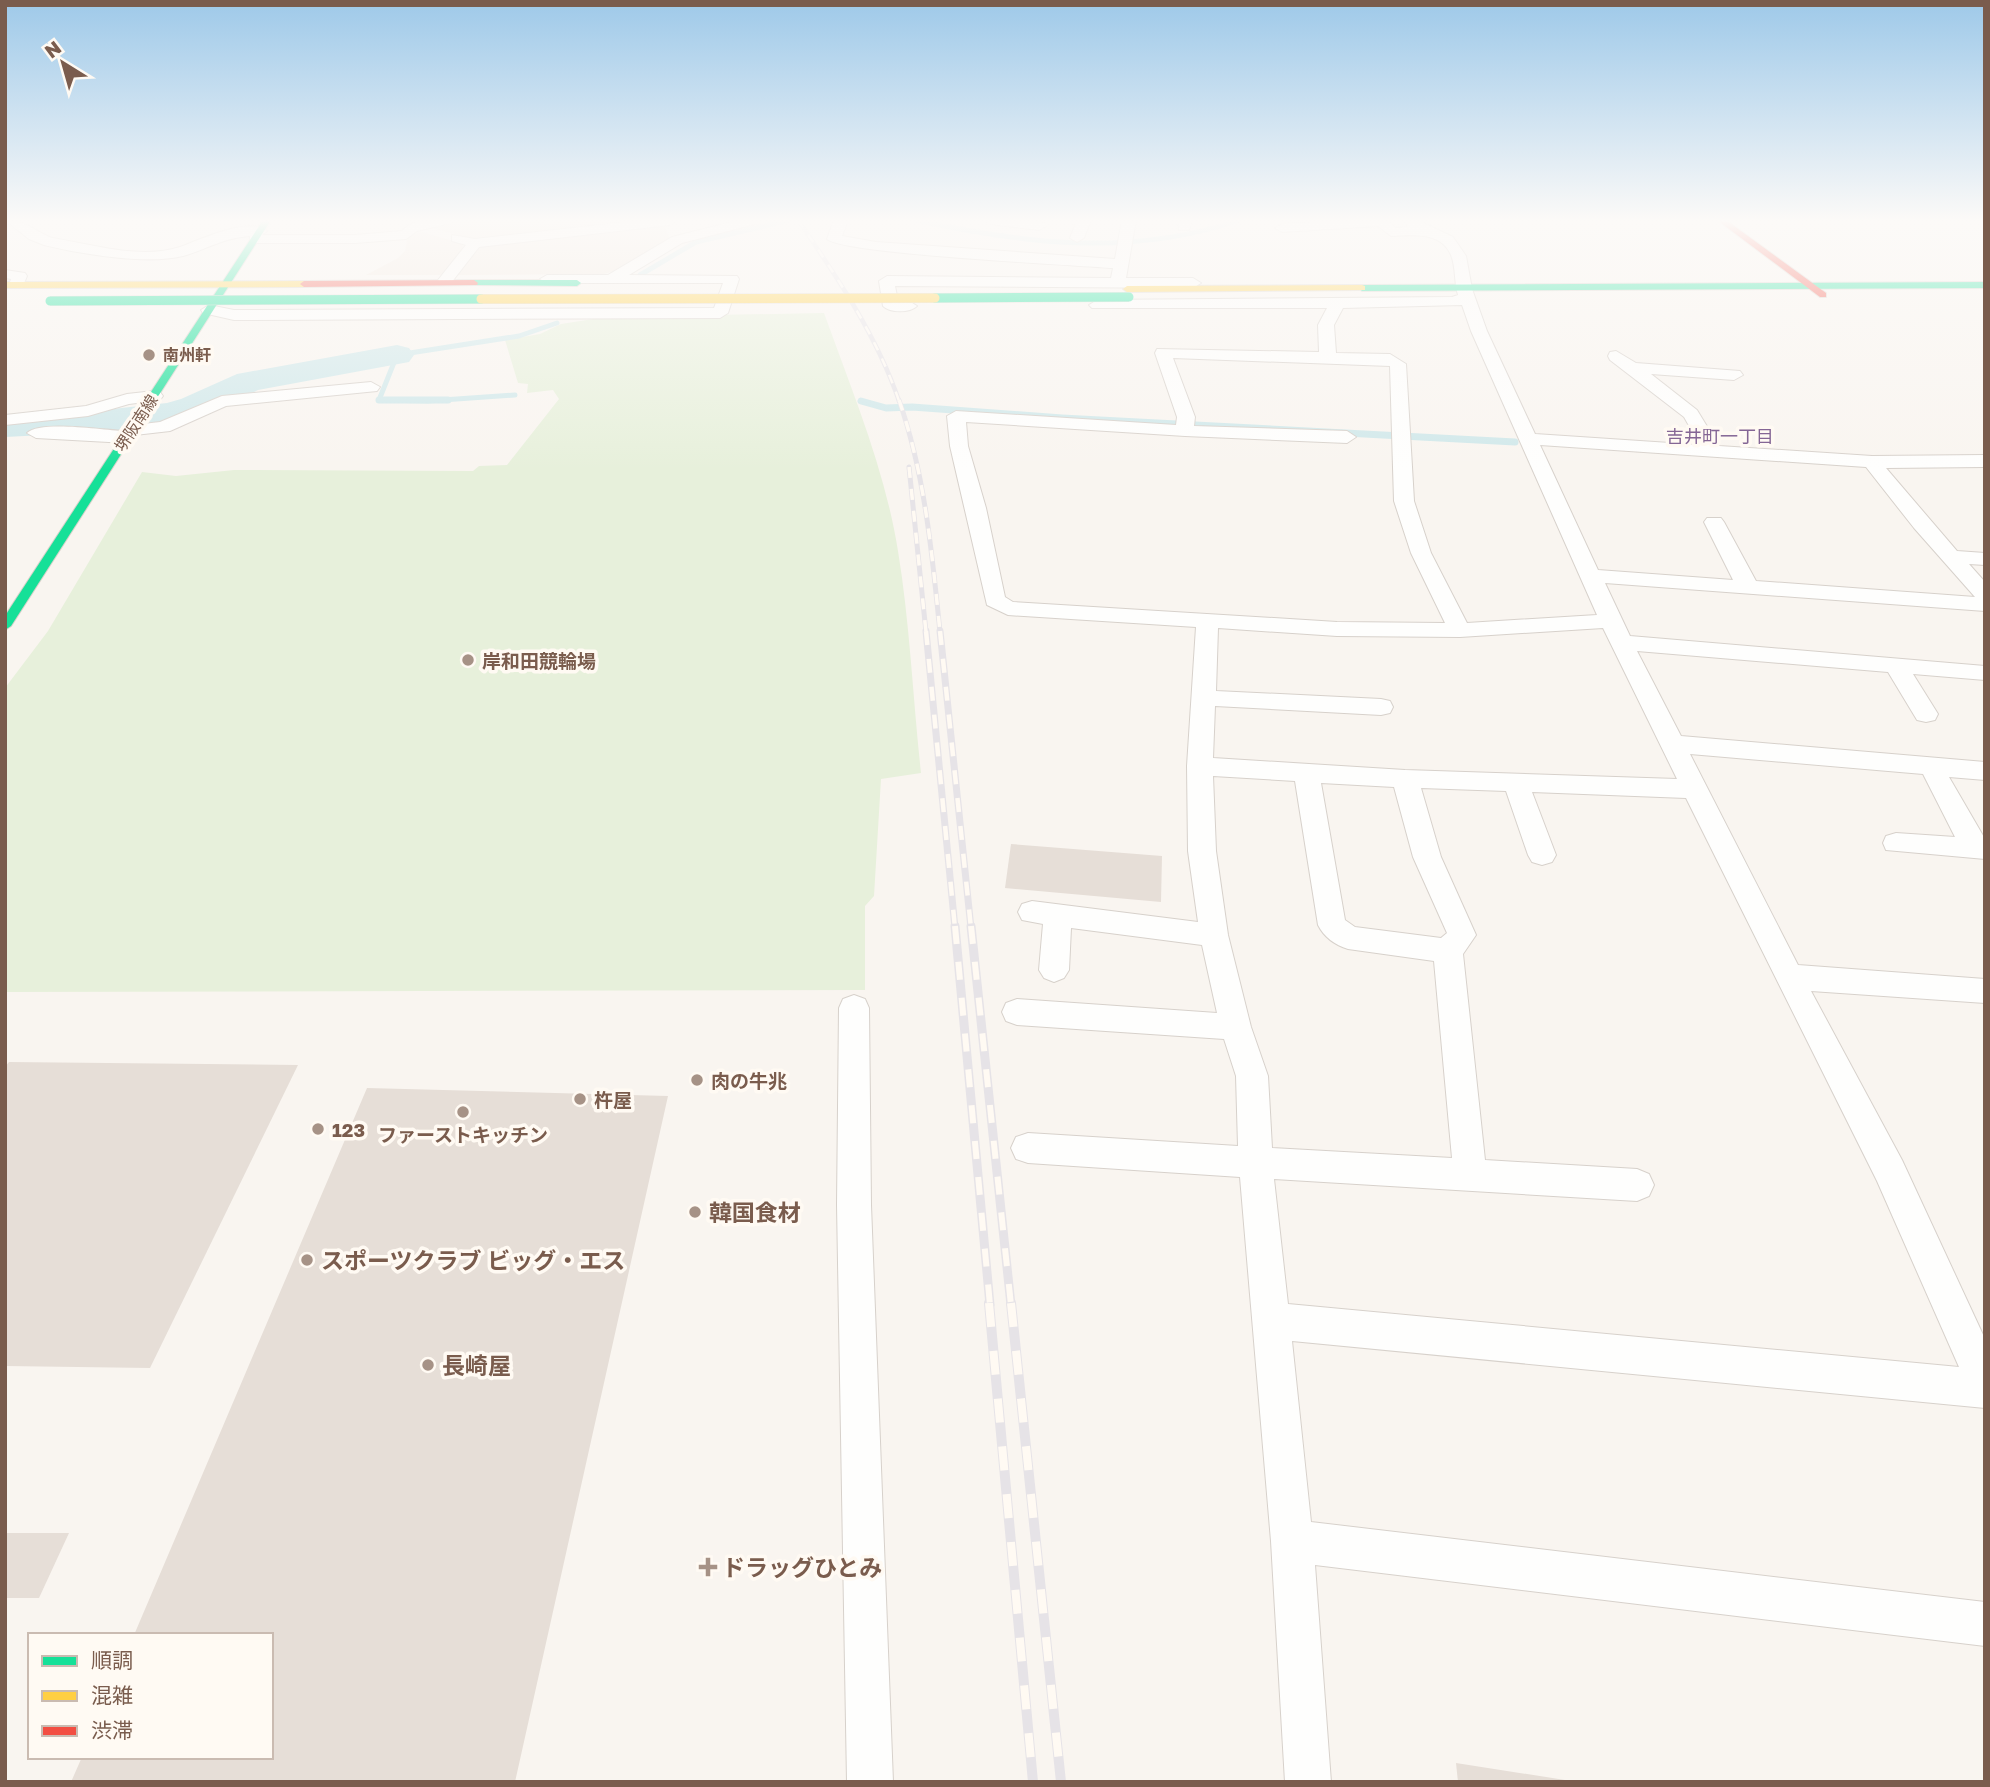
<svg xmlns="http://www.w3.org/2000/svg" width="1990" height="1787" viewBox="0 0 1990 1787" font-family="'Golos Text','Noto Sans JP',sans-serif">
<rect width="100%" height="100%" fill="#f9f5f0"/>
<g fill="#f2e8de">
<path d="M 453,220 L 499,220 L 508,222 L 543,220 L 545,223 L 572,220 L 654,220 L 479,240 L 431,228 L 433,224 Z"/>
<path d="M 657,225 L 665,226 L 670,240 L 615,271 L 604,274 L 457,275 L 477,248 L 488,244 Z"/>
<path d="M 422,232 L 460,243 L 464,247 L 442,275 L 366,275 L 398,258 L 405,251 L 408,236 Z"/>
</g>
<path fill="#e7f0db" d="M 824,313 C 852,391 885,469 898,551 C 910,624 913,700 921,773 L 881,779 L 874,896 L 865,906 L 865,990 L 5,992 L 5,688 L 48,631 L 142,472 L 176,476 L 234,470 L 473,471 L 479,466 L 507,465 L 559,399 L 553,390 L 527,393 L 528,384 L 518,383 L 505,340 L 540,334 L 561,324 L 606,317 Z"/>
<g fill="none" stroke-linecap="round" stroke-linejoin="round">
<g stroke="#d0e8ea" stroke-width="5">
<path d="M 915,220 C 1026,244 1130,257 1240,220"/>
<path d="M 640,275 L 696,242 L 790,220"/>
<path d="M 515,395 L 428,401 L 379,400 L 397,355 L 519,336 L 557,323"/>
</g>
<g stroke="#d0e8ea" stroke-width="7">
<path d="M 379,400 L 448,400"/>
<path d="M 861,401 L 886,408 L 912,407 L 1062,418 L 1515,442"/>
</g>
<path fill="#d0e8ea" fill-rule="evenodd" d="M 397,345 L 409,348 L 414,355 L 409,362 L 258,390 L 207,415 L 168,425 L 103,432 L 5,437 L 5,415 L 103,410 L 167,403 L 181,399 L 237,374 Z"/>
</g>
<g fill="#e6ded7">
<path d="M 1011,844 L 1162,856 L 1161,902 L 1005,888 Z"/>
<path d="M 9,1062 L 298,1065 L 150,1368 L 5,1366 L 5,1067 Z"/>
<path d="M 367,1088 L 668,1096 L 515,1782 L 71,1782 L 82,1757 L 271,1757 L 271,1635 L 134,1635 Z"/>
<path d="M 5,1533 L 69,1533 L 39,1598 L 5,1598 Z"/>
<path d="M 1456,1763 L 1565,1780 L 1565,1782 L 1458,1782 Z"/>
</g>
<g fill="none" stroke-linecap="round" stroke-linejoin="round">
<g stroke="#d7d1cb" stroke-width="2">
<g id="street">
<path d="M 5,220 C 24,220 35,231 52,238 C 91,244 141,260 180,247 C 199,240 250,216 267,231 L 262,235 L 355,235 L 402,231 C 413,218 436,219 453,220 L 451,223 L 417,231 L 406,239 L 355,243 L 255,243 L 250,242 L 250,236 C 222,238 208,249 183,256 C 146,265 81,254 44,245 L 29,239 Z"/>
<path d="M 644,220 L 677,221 L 670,225 L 479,247 L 451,283 L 441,283 L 438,280 L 466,245 L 452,241 L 452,235 L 475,239 Z"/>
<path d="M 739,220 L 761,220 L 759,223 L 682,243 L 629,275 L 737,276 L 739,279 L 728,313 L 720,318 L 234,320 L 203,313 L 201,310 L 209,305 L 234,310 L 714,308 L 723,283 L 547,283 L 540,279 L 547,275 L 608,275 L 672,237 Z"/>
<path d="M 834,220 L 848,220 L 842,236 L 876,242 L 1115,259 L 1122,220 L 1136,220 L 1126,278 L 1193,278 L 1201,283 L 1193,288 L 895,286 L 898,301 L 909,301 L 917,306 C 910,313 890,313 883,306 L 879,281 L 887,276 L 1111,278 L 1113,268 C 1074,265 843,254 827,239 Z"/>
<path d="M 983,220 L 1022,220 L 1044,223 L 1046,226 L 1039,230 L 990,224 Z"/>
<path d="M 1077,220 L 1091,220 L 1084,238 L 1077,242 L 1070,238 Z"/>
<path d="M 1178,220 L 1192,220 L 1189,230 L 1179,230 Z"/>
<path d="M 1350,220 L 1388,220 L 1395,228 L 1408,227 L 1403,220 L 1417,220 L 1453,237 L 1466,256 L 1472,289 L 1487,331 L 1535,434 L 1700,445 L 1684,417 L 1610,360 L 1608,356 L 1610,352 L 1616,351 L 1636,363 L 1740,371 L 1743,375 L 1734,380 L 1651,374 L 1697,410 L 1719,446 L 1872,456 L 1985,455 L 1985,467 L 1886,468 L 1957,551 L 1985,553 L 1985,565 L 1969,564 L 1985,582 L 1985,611 L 1605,583 L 1630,636 L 1985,666 L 1985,680 L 1913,674 L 1938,714 L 1935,720 L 1926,722 L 1917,720 L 1888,672 L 1637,651 L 1681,736 L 1985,762 L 1985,780 L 1949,777 L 1985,839 L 1985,859 L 1886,850 L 1883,843 L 1886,836 L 1896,833 L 1955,837 L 1923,774 L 1690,754 L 1798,965 L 1985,979 L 1985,1003 L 1811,991 L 1902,1160 L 1985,1339 L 1985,1408 L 1292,1341 L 1311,1522 L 1985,1602 L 1985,1646 L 1315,1565 L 1331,1782 L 1285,1782 L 1271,1541 L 1240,1177 L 1028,1163 L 1016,1159 L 1011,1148 L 1016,1137 L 1028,1133 L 1238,1146 L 1236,1076 L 1224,1039 L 1017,1025 L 1006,1021 L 1002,1012 L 1006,1003 L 1017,999 L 1217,1013 L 1202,945 L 1071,928 L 1069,970 L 1064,978 L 1054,982 L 1044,978 L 1039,970 L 1043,924 L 1022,920 L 1018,912 L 1022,904 L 1032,901 L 1198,922 L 1188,851 L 1187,766 L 1196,627 L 1008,615 L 987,605 L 950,446 L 947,416 L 956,411 L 1176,425 L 1177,417 L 1155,353 L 1157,349 L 1319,352 L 1318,325 L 1327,308 L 1092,308 L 1089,305 L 1097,300 L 1452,297 L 1458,295 C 1454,282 1456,267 1451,255 C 1441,231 1412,235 1391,236 L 1378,226 L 1282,232 L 1275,228 L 1282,224 ZM 1462,305 L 1471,331 L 1597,615 L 1467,623 L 1431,553 L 1414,501 L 1406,364 L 1390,354 L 1336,353 L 1334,325 L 1343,308 ZM 1173,358 L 1390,366 L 1394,501 L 1411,553 L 1445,623 L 1337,622 L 1013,602 L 1005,597 L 986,508 L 968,446 L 966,422 L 1185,436 L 1347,443 L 1356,437 L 1347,431 L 1194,426 L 1195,417 ZM 1540,445 L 1866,467 L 1914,528 L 1975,597 L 1756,581 L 1724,522 L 1721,518 L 1707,518 L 1704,522 L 1733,580 L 1598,570 ZM 1218,628 L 1337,636 L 1460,637 L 1603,628 L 1677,779 L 1405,770 L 1213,758 L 1215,706 L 1381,715 L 1390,713 L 1393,707 L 1390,701 L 1381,699 L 1216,691 ZM 1213,776 L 1295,781 L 1318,925 C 1324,937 1335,945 1348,949 L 1434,961 L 1452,1158 L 1272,1148 L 1268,1076 L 1251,1027 L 1228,935 L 1216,851 ZM 1321,783 L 1394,787 L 1413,857 L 1447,933 L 1441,938 L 1355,927 L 1345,920 ZM 1421,788 L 1506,791 L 1528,855 L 1532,862 L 1542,865 L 1552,862 L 1556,855 L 1532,792 L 1686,798 L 1877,1181 L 1959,1367 L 1288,1304 L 1274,1179 L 1637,1201 L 1649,1196 L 1654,1185 L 1649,1174 L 1637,1169 L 1485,1160 L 1463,954 L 1476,935 L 1441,857 Z"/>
<path d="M 5,270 L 25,273 L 27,276 L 22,288 L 12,288 L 9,285 L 11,279 L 5,278 Z"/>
<path d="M 371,382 L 380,387 L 377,391 L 226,406 L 170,431 L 135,435 L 133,441 L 127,443 L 36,438 L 27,433 C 39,420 104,430 124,431 L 126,426 L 160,422 L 222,396 Z"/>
<path d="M 154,391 L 160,392 L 163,396 L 160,400 L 129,404 L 88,416 L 5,425 L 5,415 L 86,406 L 127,394 Z"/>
<path d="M 854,995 L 865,999 L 869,1008 L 871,1205 L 893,1782 L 847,1782 L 837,1205 L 839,1008 L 843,999 Z"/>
</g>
</g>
<g stroke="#d9d2cb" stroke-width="2">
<g id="fast">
<path d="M 263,220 L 271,220 L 11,626 L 5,630 L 5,616 Z"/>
<path d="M 474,280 L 577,280 L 581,283 L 577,286 L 471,285 L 470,283 Z"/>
<path d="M 1985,282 L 1985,288 L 1362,291 L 1358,288 L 1362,285 Z"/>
</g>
</g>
<g stroke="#d9d2cb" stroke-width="2">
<g id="slow">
<path d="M 5,282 L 304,281 L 308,284 L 304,287 L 5,288 Z"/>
<path d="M 1362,285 L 1365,286 L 1365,290 L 1127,292 L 1123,289 L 1127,286 Z"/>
</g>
</g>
<g stroke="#d9d2cb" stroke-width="2">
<g id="jam">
<path d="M 1717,220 L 1726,220 L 1826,293 L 1826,297 L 1820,297 Z"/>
<path d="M 474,280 L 478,283 L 477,285 L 304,287 L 300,284 L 304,281 Z"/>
</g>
</g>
<use href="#street" fill="#fefefd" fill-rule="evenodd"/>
<use href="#fast" fill="#16e098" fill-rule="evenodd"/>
<use href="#slow" fill="#ffcf43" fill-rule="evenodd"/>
<use href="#jam" fill="#f24e42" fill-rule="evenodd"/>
<g stroke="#e6e3e7" stroke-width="4.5">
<path id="rail-far4" d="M 798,220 C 837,277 877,336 899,401"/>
</g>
<g stroke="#e6e3e7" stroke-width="5">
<g id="rail-far3">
<path d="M 899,400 C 925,475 932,553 940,632"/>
<path d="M 909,467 L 926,632"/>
</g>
</g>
<g stroke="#e6e3e7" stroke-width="7">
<g id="rail-far2">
<path d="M 926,631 L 955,928"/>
<path d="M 940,631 L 971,928"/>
</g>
</g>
<g stroke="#e6e3e7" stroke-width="9">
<g id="rail-far1">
<path d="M 955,926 L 990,1305"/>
<path d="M 971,926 L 1011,1305"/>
</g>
</g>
<g stroke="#e6e3e7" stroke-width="10">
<g id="rail">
<path d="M 989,1303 L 1033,1782"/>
<path d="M 1011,1303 L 1061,1782"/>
</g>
</g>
<use href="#rail-far4" stroke="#fffaf3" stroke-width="2.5" stroke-dasharray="9" stroke-linecap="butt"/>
<use href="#rail-far3" stroke="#fffaf3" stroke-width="3.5" stroke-dasharray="11" stroke-linecap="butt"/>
<use href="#rail-far2" stroke="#fffaf3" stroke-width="4.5" stroke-dasharray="14" stroke-linecap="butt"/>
<use href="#rail-far1" stroke="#fffaf3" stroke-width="6" stroke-dasharray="18" stroke-linecap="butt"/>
<use href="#rail" stroke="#fffaf3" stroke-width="8" stroke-dasharray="24" stroke-linecap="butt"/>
<g stroke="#dad1cc" stroke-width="10" stroke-linecap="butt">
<g id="fast-bridge">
<path d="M 935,298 L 1129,297"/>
<path d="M 50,301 L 481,299"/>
</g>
</g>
<g stroke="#dad1cc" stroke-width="10" stroke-linecap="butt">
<path id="slow-bridge" d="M 481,299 L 935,298"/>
</g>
<use href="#fast-bridge" stroke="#16e098" stroke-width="9"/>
<use href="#slow-bridge" stroke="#ffcf43" stroke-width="9"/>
</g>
<linearGradient id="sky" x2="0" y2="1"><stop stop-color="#9ec9e9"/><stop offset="0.47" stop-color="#fcfaf8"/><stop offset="1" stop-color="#fcfaf8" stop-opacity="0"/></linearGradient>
<rect width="1990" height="470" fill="url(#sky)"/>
<g fill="#a69286" stroke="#fffaf3" stroke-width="2.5">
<circle cx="149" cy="355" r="7"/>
<circle cx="468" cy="660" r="7"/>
<circle cx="697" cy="1080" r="7"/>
<circle cx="580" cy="1099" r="7"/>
<circle cx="463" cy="1112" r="7"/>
<circle cx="318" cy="1129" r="7"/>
<circle cx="695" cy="1212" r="7"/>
<circle cx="307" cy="1260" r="7"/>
<circle cx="428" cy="1365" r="7"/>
<path d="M704.5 1556.5h7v7h7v7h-7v7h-7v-7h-7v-7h7z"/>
</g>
<g text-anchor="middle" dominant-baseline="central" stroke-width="7" stroke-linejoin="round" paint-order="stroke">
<g font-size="16" font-weight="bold" fill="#7a5c4d" stroke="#fffaf3" text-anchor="start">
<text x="163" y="355">南州軒</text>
</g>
<g font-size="16" fill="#7a5c4d" stroke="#fffaf3">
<text transform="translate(136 423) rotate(-57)">堺阪南線</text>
</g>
<g font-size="18" fill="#846695" stroke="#fffaf3">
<text x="1720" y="436">吉井町一丁目</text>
</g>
<g font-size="19" font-weight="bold" fill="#7a5c4d" stroke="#fffaf3" text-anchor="start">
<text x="482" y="660">岸和田競輪場</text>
<text x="711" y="1080">肉の牛兆</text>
<text x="594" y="1099">杵屋</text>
<text x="332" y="1129">123</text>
<text x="463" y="1134" text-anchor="middle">ファーストキッチン</text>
</g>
<g font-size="23" font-weight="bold" fill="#7a5c4d" stroke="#fffaf3" text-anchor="start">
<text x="709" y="1212">韓国食材</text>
<text x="321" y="1260">スポーツクラブ ビッグ・エス</text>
<text x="442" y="1365">長崎屋</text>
<text x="722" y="1567">ドラッグひとみ</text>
</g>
</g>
<rect width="1990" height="1787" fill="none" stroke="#7a5c4d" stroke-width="14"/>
<rect x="28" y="1633" width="245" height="126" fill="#fffaf3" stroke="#cabbb1" stroke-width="2"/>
<rect x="42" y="1656" width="35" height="10" fill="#16e098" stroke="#cabbb1" stroke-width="2"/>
<text x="91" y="1668" font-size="21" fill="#7a5c4d">順調</text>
<rect x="42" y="1691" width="35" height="10" fill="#ffcf43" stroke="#cabbb1" stroke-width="2"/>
<text x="91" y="1703" font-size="21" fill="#7a5c4d">混雑</text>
<rect x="42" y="1726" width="35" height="10" fill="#f24e42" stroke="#cabbb1" stroke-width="2"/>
<text x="91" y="1738" font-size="21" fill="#7a5c4d">渋滞</text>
<g transform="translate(63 63) rotate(323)" stroke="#fffaf3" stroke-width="5" paint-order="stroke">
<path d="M0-5L12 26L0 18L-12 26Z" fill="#7a5c4d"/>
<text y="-10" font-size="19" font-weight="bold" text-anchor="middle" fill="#7a5c4d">N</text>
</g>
</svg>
